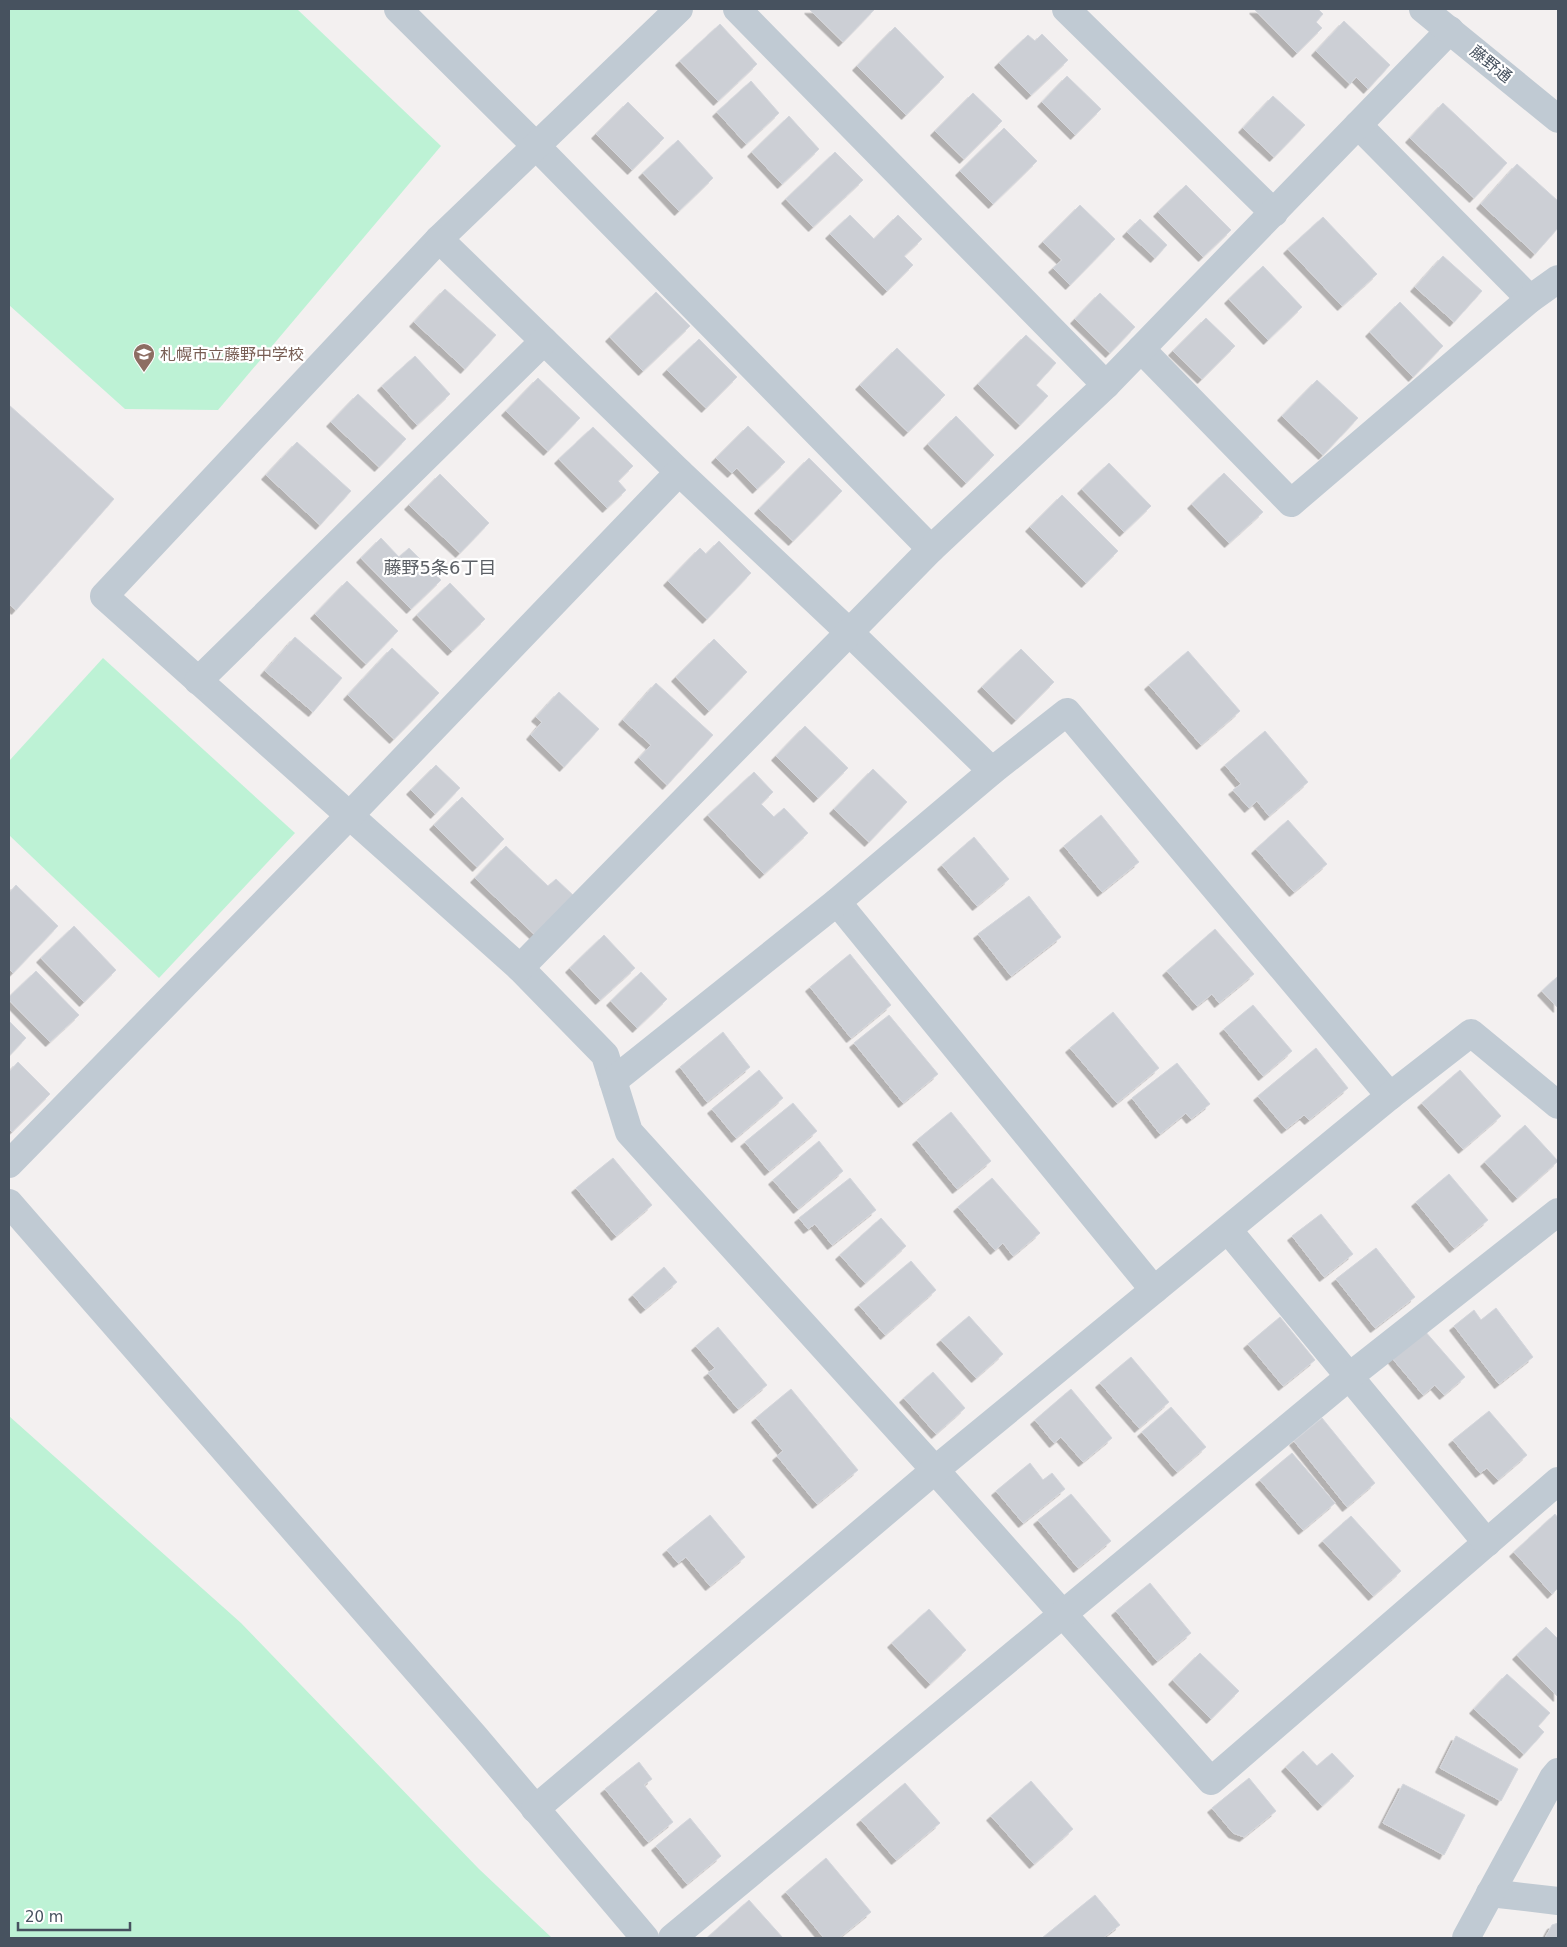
<svg xmlns="http://www.w3.org/2000/svg" width="1567" height="1947" viewBox="0 0 1567 1947" font-family="'DejaVu Sans','Noto Sans JP',sans-serif">
<defs>
<filter id="shadow"><feDropShadow dx="-4.5" dy="4.5" stdDeviation="0" flood-color="#0004"/></filter>
</defs>
<rect width="100%" height="100%" fill="#f3f0f0"/>
<g fill="#bdf2d5">
<path d="M 9,9 L 297,9 L 441,146 L 218,410 L 125,409 L 9,305 Z"/>
<path d="M 103,658 L 295,833 L 159,978 L 9,835 L 9,761 Z"/>
<path d="M 9,1416 L 241,1623 L 479,1869 L 552,1938 L 9,1938 Z"/>
</g>
<g fill="#cccfd5" stroke="#d4d6dc" filter="url(#shadow)">
<path d="M 809,9 L 875,9 L 843,42 Z"/>
<path d="M 1254,9 L 1318,9 L 1323,14 L 1316,22 L 1322,28 L 1297,53 Z"/>
<path d="M 1344,21 L 1390,65 L 1368,89 L 1356,77 L 1350,84 L 1316,51 Z"/>
<path d="M 720,24 L 757,64 L 718,101 L 680,61 Z"/>
<path d="M 895,27 L 944,77 L 906,115 L 857,66 Z"/>
<path d="M 1042,34 L 1068,60 L 1031,95 L 999,63 L 1028,35 L 1035,41 Z"/>
<path d="M 1067,76 L 1101,109 L 1075,135 L 1042,102 Z"/>
<path d="M 751,81 L 779,113 L 746,144 L 717,112 Z"/>
<path d="M 973,93 L 1002,121 L 964,159 L 935,131 Z"/>
<path d="M 1273,96 L 1305,125 L 1274,157 L 1243,128 Z"/>
<path d="M 628,102 L 664,138 L 632,170 L 596,134 Z"/>
<path d="M 1443,103 L 1507,163 L 1474,198 L 1410,138 Z"/>
<path d="M 789,116 L 819,149 L 782,184 L 752,152 Z"/>
<path d="M 1004,128 L 1037,161 L 993,204 L 960,171 Z"/>
<path d="M 678,140 L 713,178 L 679,211 L 643,173 Z"/>
<path d="M 835,152 L 863,180 L 813,227 L 786,199 Z"/>
<path d="M 1517,164 L 1558,201 L 1558,228 L 1535,254 L 1481,204 Z"/>
<path d="M 1186,185 L 1231,230 L 1203,257 L 1158,212 Z"/>
<path d="M 1080,205 L 1115,239 L 1070,285 L 1053,268 L 1062,260 L 1043,242 Z"/>
<path d="M 850,215 L 874,239 L 898,215 L 922,239 L 904,256 L 913,265 L 887,291 L 830,234 Z"/>
<path d="M 1323,217 L 1377,274 L 1342,306 L 1288,249 Z"/>
<path d="M 1140,219 L 1167,245 L 1155,258 L 1127,232 Z"/>
<path d="M 1443,256 L 1482,291 L 1454,322 L 1415,287 Z"/>
<path d="M 1263,266 L 1302,307 L 1268,340 L 1229,299 Z"/>
<path d="M 445,289 L 496,335 L 465,369 L 414,322 Z"/>
<path d="M 656,292 L 690,326 L 643,371 L 610,337 Z"/>
<path d="M 1100,293 L 1135,327 L 1110,353 L 1075,319 Z"/>
<path d="M 1400,302 L 1443,346 L 1413,377 L 1370,332 Z"/>
<path d="M 1206,318 L 1235,346 L 1202,379 L 1173,351 Z"/>
<path d="M 1026,335 L 1056,363 L 1036,385 L 1048,396 L 1020,425 L 978,384 Z"/>
<path d="M 699,339 L 737,377 L 706,408 L 667,370 Z"/>
<path d="M 897,348 L 945,395 L 908,432 L 860,385 Z"/>
<path d="M 415,356 L 450,394 L 417,425 L 382,386 Z"/>
<path d="M 538,378 L 580,418 L 548,451 L 506,411 Z"/>
<path d="M 1317,380 L 1358,418 L 1323,455 L 1282,416 Z"/>
<path d="M 358,394 L 406,439 L 379,467 L 331,422 Z"/>
<path d="M 9,405 L 114,499 L 16,610 L 9,604 Z"/>
<path d="M 956,416 L 994,455 L 966,483 L 928,444 Z"/>
<path d="M 748,426 L 785,462 L 757,489 L 737,468 L 732,473 L 716,458 Z"/>
<path d="M 593,427 L 633,466 L 618,481 L 626,490 L 607,508 L 559,459 Z"/>
<path d="M 297,442 L 351,491 L 320,525 L 266,475 Z"/>
<path d="M 809,458 L 842,491 L 793,541 L 759,509 Z"/>
<path d="M 1109,463 L 1151,506 L 1124,532 L 1082,489 Z"/>
<path d="M 1224,473 L 1263,512 L 1229,543 L 1192,504 Z"/>
<path d="M 440,474 L 489,523 L 460,553 L 409,505 Z"/>
<path d="M 1062,495 L 1118,551 L 1086,583 L 1030,527 Z"/>
<path d="M 381,538 L 399,557 L 409,548 L 441,580 L 411,609 L 361,558 Z"/>
<path d="M 719,541 L 751,573 L 707,619 L 668,581 L 700,548 L 706,554 Z"/>
<path d="M 347,581 L 398,631 L 366,664 L 315,614 Z"/>
<path d="M 450,583 L 485,619 L 452,651 L 417,615 Z"/>
<path d="M 295,637 L 342,678 L 313,712 L 265,671 Z"/>
<path d="M 714,639 L 747,672 L 709,711 L 676,677 Z"/>
<path d="M 392,648 L 439,693 L 394,739 L 348,695 Z"/>
<path d="M 1021,649 L 1054,682 L 1016,720 L 982,687 Z"/>
<path d="M 1188,651 L 1240,711 L 1201,745 L 1149,685 Z"/>
<path d="M 656,683 L 713,735 L 667,785 L 639,758 L 651,745 L 623,720 Z"/>
<path d="M 559,692 L 599,729 L 564,767 L 531,735 L 542,722 L 536,717 Z"/>
<path d="M 805,726 L 848,768 L 818,798 L 776,756 Z"/>
<path d="M 1265,731 L 1308,782 L 1269,816 L 1257,801 L 1249,808 L 1233,790 L 1241,784 L 1225,765 Z"/>
<path d="M 436,765 L 460,788 L 435,814 L 411,790 Z"/>
<path d="M 873,769 L 907,802 L 869,842 L 834,809 Z"/>
<path d="M 754,772 L 773,792 L 761,804 L 774,817 L 784,808 L 808,833 L 764,874 L 708,815 Z"/>
<path d="M 462,797 L 504,839 L 477,867 L 434,825 Z"/>
<path d="M 1101,815 L 1139,862 L 1102,892 L 1064,846 Z"/>
<path d="M 1288,820 L 1327,864 L 1294,892 L 1256,849 Z"/>
<path d="M 974,837 L 1009,879 L 977,906 L 942,865 Z"/>
<path d="M 506,846 L 548,886 L 556,879 L 574,896 L 535,935 L 475,878 Z"/>
<path d="M 16,885 L 58,926 L 13,973 L 9,969 L 9,893 Z"/>
<path d="M 1029,896 L 1061,937 L 1011,976 L 978,934 Z"/>
<path d="M 74,926 L 116,970 L 84,1002 L 41,958 Z"/>
<path d="M 1215,929 L 1254,974 L 1219,1003 L 1212,994 L 1197,1006 L 1167,971 Z"/>
<path d="M 604,935 L 635,968 L 600,1000 L 570,968 Z"/>
<path d="M 850,954 L 891,1005 L 851,1038 L 810,987 Z"/>
<path d="M 36,971 L 79,1015 L 50,1042 L 9,1000 L 9,997 Z"/>
<path d="M 641,972 L 667,999 L 637,1028 L 611,1001 Z"/>
<path d="M 1558,976 L 1558,1008 L 1542,991 Z"/>
<path d="M 1253,1005 L 1292,1051 L 1263,1076 L 1224,1029 Z"/>
<path d="M 1113,1012 L 1159,1068 L 1117,1103 L 1070,1048 Z"/>
<path d="M 889,1015 L 938,1074 L 903,1103 L 854,1043 Z"/>
<path d="M 9,1021 L 26,1038 L 9,1056 Z"/>
<path d="M 723,1032 L 750,1067 L 707,1102 L 680,1067 Z"/>
<path d="M 1316,1048 L 1348,1088 L 1309,1120 L 1304,1115 L 1286,1129 L 1258,1096 Z"/>
<path d="M 18,1062 L 50,1094 L 12,1132 L 9,1129 L 9,1072 Z"/>
<path d="M 1177,1063 L 1210,1104 L 1191,1119 L 1186,1113 L 1160,1134 L 1132,1098 Z"/>
<path d="M 759,1070 L 783,1098 L 736,1138 L 712,1109 Z"/>
<path d="M 1460,1070 L 1501,1116 L 1463,1149 L 1422,1103 Z"/>
<path d="M 793,1103 L 817,1131 L 769,1171 L 745,1142 Z"/>
<path d="M 951,1112 L 991,1161 L 957,1189 L 917,1140 Z"/>
<path d="M 1525,1125 L 1558,1161 L 1517,1198 L 1485,1162 Z"/>
<path d="M 819,1141 L 843,1171 L 798,1209 L 773,1180 Z"/>
<path d="M 613,1158 L 652,1205 L 616,1236 L 576,1188 Z"/>
<path d="M 1449,1174 L 1488,1220 L 1454,1248 L 1416,1202 Z"/>
<path d="M 850,1178 L 876,1210 L 832,1245 L 815,1224 L 808,1229 L 799,1218 Z"/>
<path d="M 992,1178 L 1040,1233 L 1013,1256 L 1003,1243 L 995,1250 L 958,1207 Z"/>
<path d="M 1321,1214 L 1353,1254 L 1324,1277 L 1292,1236 Z"/>
<path d="M 881,1218 L 906,1246 L 865,1283 L 840,1255 Z"/>
<path d="M 1376,1248 L 1415,1297 L 1375,1328 L 1336,1279 Z"/>
<path d="M 911,1261 L 936,1290 L 885,1335 L 859,1305 Z"/>
<path d="M 664,1267 L 677,1282 L 645,1309 L 633,1295 Z"/>
<path d="M 1496,1308 L 1533,1357 L 1499,1384 L 1454,1326 L 1474,1310 L 1481,1320 Z"/>
<path d="M 969,1316 L 1003,1354 L 976,1378 L 941,1340 Z"/>
<path d="M 1280,1317 L 1315,1360 L 1283,1386 L 1248,1344 Z"/>
<path d="M 718,1327 L 767,1385 L 738,1409 L 708,1373 L 715,1368 L 696,1346 Z"/>
<path d="M 1424,1330 L 1465,1377 L 1444,1395 L 1435,1385 L 1423,1395 L 1392,1358 Z"/>
<path d="M 1131,1357 L 1169,1402 L 1139,1428 L 1100,1383 Z"/>
<path d="M 933,1372 L 965,1408 L 936,1434 L 904,1398 Z"/>
<path d="M 791,1389 L 858,1470 L 817,1504 L 777,1456 L 783,1451 L 756,1418 Z"/>
<path d="M 1071,1389 L 1112,1438 L 1083,1462 L 1061,1437 L 1054,1443 L 1035,1420 Z"/>
<path d="M 1171,1407 L 1206,1447 L 1177,1472 L 1142,1432 Z"/>
<path d="M 1489,1411 L 1527,1455 L 1498,1480 L 1487,1468 L 1480,1473 L 1453,1440 Z"/>
<path d="M 1322,1418 L 1375,1483 L 1347,1507 L 1294,1441 Z"/>
<path d="M 1292,1453 L 1335,1503 L 1303,1530 L 1260,1480 Z"/>
<path d="M 1030,1463 L 1043,1480 L 1052,1473 L 1065,1489 L 1023,1523 L 996,1491 Z"/>
<path d="M 1071,1494 L 1111,1541 L 1078,1568 L 1038,1520 Z"/>
<path d="M 1555,1514 L 1558,1518 L 1558,1588 L 1552,1594 L 1514,1552 Z"/>
<path d="M 710,1515 L 745,1557 L 710,1586 L 686,1557 L 678,1563 L 667,1550 Z"/>
<path d="M 1351,1516 L 1401,1571 L 1373,1596 L 1323,1541 Z"/>
<path d="M 1150,1583 L 1191,1633 L 1157,1661 L 1116,1611 Z"/>
<path d="M 929,1609 L 966,1650 L 930,1684 L 892,1643 Z"/>
<path d="M 1546,1627 L 1558,1639 L 1558,1697 L 1517,1655 Z"/>
<path d="M 1200,1653 L 1239,1691 L 1211,1719 L 1173,1680 Z"/>
<path d="M 1507,1674 L 1550,1713 L 1538,1726 L 1544,1732 L 1524,1754 L 1474,1709 Z"/>
<path d="M 1456,1736 L 1518,1769 L 1501,1801 L 1440,1768 Z"/>
<path d="M 1303,1751 L 1317,1766 L 1332,1753 L 1354,1776 L 1322,1806 L 1286,1767 Z"/>
<path d="M 639,1762 L 652,1779 L 644,1785 L 673,1822 L 648,1842 L 605,1789 Z"/>
<path d="M 1249,1778 L 1276,1811 L 1244,1837 L 1233,1833 L 1212,1808 Z"/>
<path d="M 1031,1781 L 1073,1829 L 1034,1864 L 991,1816 Z"/>
<path d="M 905,1783 L 940,1823 L 896,1860 L 861,1820 Z"/>
<path d="M 1403,1784 L 1465,1815 L 1444,1855 L 1383,1823 Z"/>
<path d="M 690,1818 L 721,1856 L 687,1884 L 656,1846 Z"/>
<path d="M 826,1858 L 871,1912 L 839,1938 L 824,1938 L 786,1892 Z"/>
<path d="M 1095,1895 L 1120,1925 L 1103,1938 L 1042,1938 Z"/>
<path d="M 749,1900 L 783,1938 L 709,1938 L 708,1937 Z"/>
<path d="M 1558,1923 L 1558,1938 L 1545,1938 L 1552,1925 Z"/>
</g>
<g fill="none" stroke-linecap="round" stroke-linejoin="round">
<g stroke="#c0cad3" stroke-width="28">
<path d="M 398,9 L 536,146 L 931,549"/>
<path d="M 679,9 L 439,239 L 104,596 L 520,968 L 605,1055 L 629,1132 L 935,1470 L 1211,1781 L 1558,1481"/>
<path d="M 737,9 L 1106,385"/>
<path d="M 1066,9 L 1274,213"/>
<path d="M 1358,125 L 1530,299"/>
<path d="M 439,239 L 679,472 L 850,633 L 992,771"/>
<path d="M 1141,349 L 1291,503 L 1530,299 L 1558,279"/>
<path d="M 198,681 L 544,341"/>
<path d="M 837,902 L 1154,1290"/>
<path d="M 520,968 L 931,549 L 1106,385 L 1450,30"/>
<path d="M 613,1081 L 837,902 L 992,771 L 1067,712 L 1390,1096"/>
<path d="M 9,1164 L 350,815 L 679,472"/>
<path d="M 9,1203 L 475,1737 L 645,1938"/>
<path d="M 1228,1230 L 1487,1543"/>
<path d="M 535,1809 L 935,1470 L 1390,1096 L 1471,1033 L 1558,1105"/>
<path d="M 1490,1893 L 1558,1901"/>
<path d="M 672,1938 L 1350,1376 L 1558,1212"/>
<path d="M 1466,1938 L 1553,1778 L 1558,1772"/>
</g>
<path stroke="#c0cad3" stroke-width="28" d="M 1423,9 L 1558,119"/>
</g>
<defs>
<g id="school-pin" transform="scale(1.125)"><path d="M0 17L-7.5 6A9.5 9.5 0 1 1 7.5 6Z" fill="#8d6e63" stroke="#fff"/><path d="M0-5L7-2L0 1L-7-2ZM-4 1L0 2.5L4 1V4Q0 6-4 4Z" fill="#fff"/></g>
</defs>
<g fill-rule="evenodd">
<use href="#school-pin" x="144" y="354"/>
</g>
<g text-anchor="middle" dominant-baseline="central" stroke-width="4.5" stroke-linejoin="round" paint-order="stroke">
<g font-size="16" fill="#47525f" stroke="#fff">
<text transform="translate(1491 64) rotate(39)">藤野通</text>
</g>
<g font-size="16" fill="#785e54" stroke="#fff" text-anchor="start">
<text x="160" y="354">札幌市立藤野中学校</text>
</g>
<g font-size="18" fill="#5c6066" stroke="#fff">
<text x="440" y="567">藤野5条6丁目</text>
</g>
</g>
<rect width="1567" height="1947" fill="none" stroke="#47525f" stroke-width="20"/>
<path d="M18 1922v8h112v-8" fill="none" stroke="#47525f" stroke-width="2.5"/>
<text x="25" y="1922" font-size="15" fill="#47525f" stroke="#ffffff" stroke-width="4" paint-order="stroke">20 m</text>
</svg>
